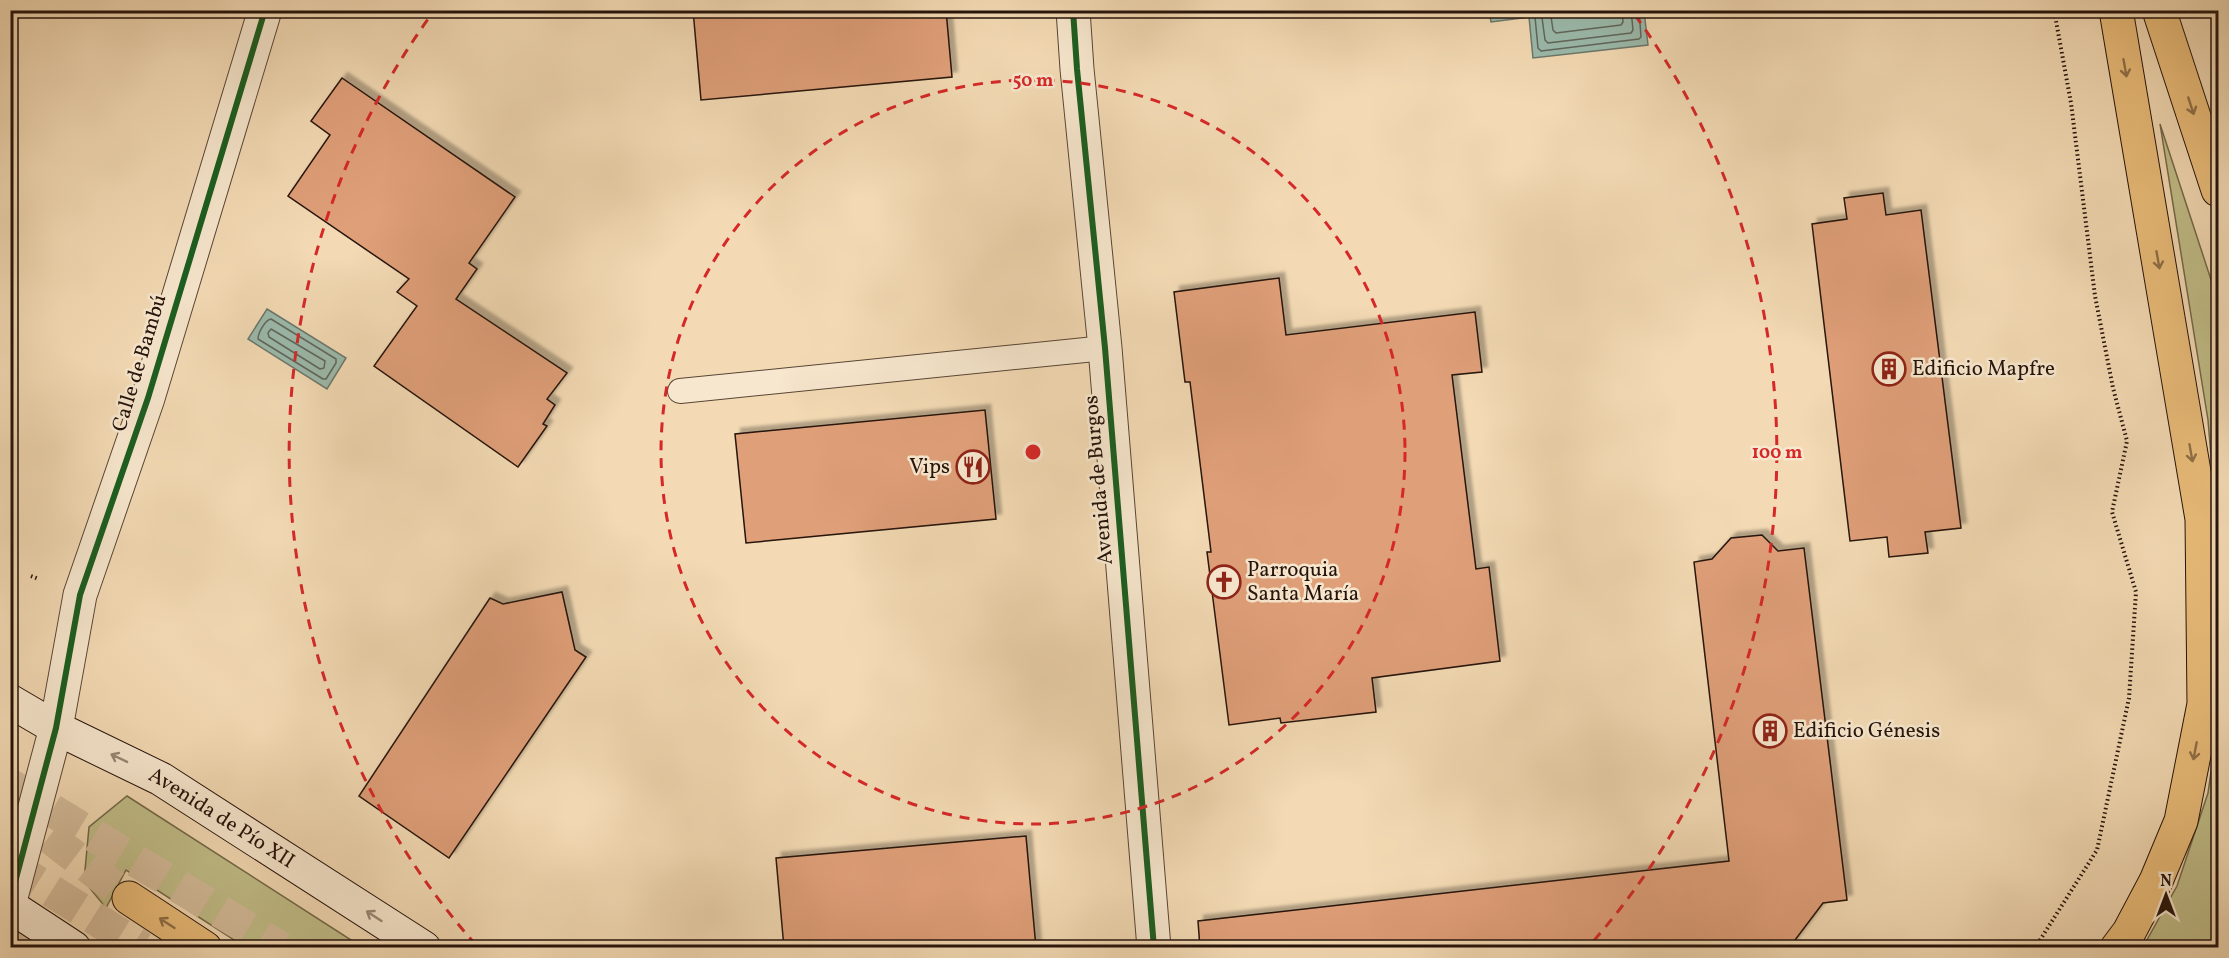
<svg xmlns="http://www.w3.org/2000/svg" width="2229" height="958" viewBox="0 0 2229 958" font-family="Vollkorn,serif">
<defs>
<filter id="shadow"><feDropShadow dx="5.5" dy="-5.5" stdDeviation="1.5" flood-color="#0004"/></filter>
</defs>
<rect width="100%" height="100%" fill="#f3dab4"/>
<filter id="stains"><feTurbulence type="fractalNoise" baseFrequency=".00333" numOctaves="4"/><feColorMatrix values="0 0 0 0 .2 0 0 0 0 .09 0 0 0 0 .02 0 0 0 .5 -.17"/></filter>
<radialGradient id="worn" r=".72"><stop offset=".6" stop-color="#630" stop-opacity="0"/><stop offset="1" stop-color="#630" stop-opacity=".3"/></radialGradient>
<g fill="#c1be89" stroke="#73684a" stroke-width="1.5">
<path d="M 2160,124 L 2218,301 L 2218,541 L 2208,420 Z"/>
<path d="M 2218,722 L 2218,947 L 2143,947 L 2177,886 L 2208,793 Z"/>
<path d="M 127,796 L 362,947 L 245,947 L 126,870 L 106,908 L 84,881 L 89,827 Z"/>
</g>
<g fill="#9bbbad" stroke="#6c786c" stroke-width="1.5">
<path d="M 1489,11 L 1644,11 L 1648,45 L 1533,58 L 1529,17 L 1491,22 Z"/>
<path d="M 267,309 L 346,358 L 327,389 L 248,339 Z"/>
</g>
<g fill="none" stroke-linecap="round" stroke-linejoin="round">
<g stroke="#60675c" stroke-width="1.5">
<path d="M 1495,10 L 1498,14 L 1527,11 L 1533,13 L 1535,17 L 1538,48 L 1541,51 L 1639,39 L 1641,37 L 1639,10"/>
<path d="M 1541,10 L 1545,40 L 1548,43 L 1631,33 L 1633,30 L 1631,10"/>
<path d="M 1550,10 L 1553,30 L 1556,33 L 1621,25 L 1623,22 L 1622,10"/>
<path d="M 271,319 L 336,359 L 336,363 L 326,379 L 323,379 L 258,339 C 258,333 265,320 271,319 Z"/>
<path d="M 271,329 L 325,361 L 324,368 L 320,369 L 269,337 L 268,333 Z"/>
</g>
</g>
<g fill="#df9f79" stroke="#25130b" stroke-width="1.5" filter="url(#shadow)">
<path d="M 693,10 L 946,10 L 952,77 L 701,100 Z"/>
<path d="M 342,78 L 515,197 L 469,263 L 477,269 L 456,299 L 567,373 L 547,399 L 555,405 L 543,424 L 547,426 L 518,467 L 374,366 L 417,306 L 397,292 L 409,279 L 288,196 L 330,135 L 311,121 Z"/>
<path d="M 1883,193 L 1886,215 L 1921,210 L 1961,528 L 1925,532 L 1928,553 L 1889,557 L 1887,537 L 1850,541 L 1812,224 L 1847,219 L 1844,198 Z"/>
<path d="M 1279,278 L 1286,335 L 1475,312 L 1482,372 L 1452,375 L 1476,569 L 1489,567 L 1500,661 L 1372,678 L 1376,712 L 1281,723 L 1280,718 L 1229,725 L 1207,552 L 1211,552 L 1190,382 L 1185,382 L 1174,292 Z"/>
<path d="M 985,410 L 996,519 L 746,543 L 735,434 Z"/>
<path d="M 1762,535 L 1778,551 L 1804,548 L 1847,900 L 1823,903 L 1789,948 L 1200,948 L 1198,921 L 1729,861 L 1694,562 L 1712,559 L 1731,538 Z"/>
<path d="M 562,592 L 575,650 L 586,657 L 449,858 L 359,796 L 490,598 L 503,604 Z"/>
<path d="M 1026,836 L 1036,948 L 784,948 L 776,858 Z"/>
</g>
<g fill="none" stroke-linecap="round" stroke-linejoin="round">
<g stroke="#d4bc9b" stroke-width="33" stroke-dasharray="33 16" stroke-linecap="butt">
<path d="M 10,785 L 281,948"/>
<path d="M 10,807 L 129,898"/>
<path d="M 10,865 L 142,948"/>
<path d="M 10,934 L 24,948"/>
</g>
<g stroke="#584535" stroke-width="26">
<path id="service" d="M 680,391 L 1105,348"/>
</g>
<g stroke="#584535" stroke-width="35">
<path id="minor" d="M 10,901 L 56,728"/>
</g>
<g stroke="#584535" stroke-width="35">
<g id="tertiary">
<path d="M 1073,10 L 1077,69 L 1105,348 L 1154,948"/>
<path d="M 56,728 L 80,595 L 148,398 L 265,10"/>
</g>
</g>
<g stroke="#25130b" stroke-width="35">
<g id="secondary">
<path id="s1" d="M 10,701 L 56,728 L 161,779 L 424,948"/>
<path d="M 10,906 L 74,948"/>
</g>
</g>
<g stroke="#25130b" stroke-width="35">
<path id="primary" d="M 129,898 L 205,948"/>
</g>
<g stroke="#25130b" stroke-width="35">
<g id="motorway">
<path d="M 2116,10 L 2202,519 L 2204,704 L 2181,821 L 2156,881 L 2129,932 L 2117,948"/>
<path d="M 2159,10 L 2218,190"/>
</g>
</g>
<g stroke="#25130b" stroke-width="4" stroke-dasharray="1.5 3" stroke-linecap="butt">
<path d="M 31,576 L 39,579"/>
<path d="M 2035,948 L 2097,850 L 2129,698 L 2136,592 L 2112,512 L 2127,441 L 2113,388 L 2095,296 L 2071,103 L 2054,10"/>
</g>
<use href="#service" stroke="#f7e7ce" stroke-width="24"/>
<use href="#minor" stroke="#f7e7ce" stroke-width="33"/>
<use href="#tertiary" stroke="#f7e7ce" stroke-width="33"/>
<use href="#secondary" stroke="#f7e7ce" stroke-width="33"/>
<use href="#primary" stroke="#eabd7a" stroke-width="33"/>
<use href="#motorway" stroke="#eabd7a" stroke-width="33"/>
<g stroke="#f7e7ce" stroke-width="10">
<g id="cycleway">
<path d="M 1073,10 L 1077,69 L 1105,348 L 1154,948"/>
<path d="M 10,901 L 56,728 L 80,595 L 148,398 L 265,10"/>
</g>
</g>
<use href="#cycleway" stroke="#1b5e20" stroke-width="6"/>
</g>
<defs><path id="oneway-shaft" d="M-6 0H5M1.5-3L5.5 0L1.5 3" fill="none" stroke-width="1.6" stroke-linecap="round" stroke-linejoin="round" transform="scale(1.5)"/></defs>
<g stroke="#917048">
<use href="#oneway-shaft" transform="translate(2125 68) rotate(80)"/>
<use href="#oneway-shaft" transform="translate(2191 106) rotate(72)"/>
<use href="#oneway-shaft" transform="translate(2158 260) rotate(80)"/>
<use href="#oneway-shaft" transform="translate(2191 453) rotate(80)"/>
<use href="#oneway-shaft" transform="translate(2195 751) rotate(101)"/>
<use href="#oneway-shaft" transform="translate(167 923) rotate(-147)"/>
</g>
<g stroke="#988876">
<use href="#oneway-shaft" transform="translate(119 758) rotate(-154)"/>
<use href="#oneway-shaft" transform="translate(374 916) rotate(-147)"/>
</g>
<g fill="none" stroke="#d62828" stroke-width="3" stroke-dasharray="10 8">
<circle cx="1033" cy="452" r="372"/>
<path d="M476 945A744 744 0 0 1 431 15M1635 15A744 744 0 0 1 1590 945"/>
</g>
<defs>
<g id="building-ring" transform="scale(1.725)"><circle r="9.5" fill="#f7e7ce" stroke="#8f2418" stroke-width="1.5"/><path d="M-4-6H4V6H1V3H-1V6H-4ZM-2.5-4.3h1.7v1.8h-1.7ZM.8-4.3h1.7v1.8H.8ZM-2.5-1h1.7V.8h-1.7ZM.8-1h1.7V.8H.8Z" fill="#8f2418"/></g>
<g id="restaurant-ring" transform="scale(1.725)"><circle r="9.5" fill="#f7e7ce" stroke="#8f2418" stroke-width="1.5"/><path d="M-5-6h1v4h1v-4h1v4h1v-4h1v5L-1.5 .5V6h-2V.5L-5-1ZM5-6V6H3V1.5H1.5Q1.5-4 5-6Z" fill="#8f2418"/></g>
<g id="church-ring" transform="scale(1.725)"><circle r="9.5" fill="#f7e7ce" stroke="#8f2418" stroke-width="1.5"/><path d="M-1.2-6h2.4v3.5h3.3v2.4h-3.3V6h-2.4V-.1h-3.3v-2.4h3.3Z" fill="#8f2418"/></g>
</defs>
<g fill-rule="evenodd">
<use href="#building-ring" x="1889" y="369"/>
<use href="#restaurant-ring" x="973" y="467"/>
<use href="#church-ring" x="1224" y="582"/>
<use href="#building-ring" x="1770" y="731"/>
</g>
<g text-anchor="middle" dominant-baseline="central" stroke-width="5" stroke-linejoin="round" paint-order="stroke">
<g font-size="21" fill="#25130b" stroke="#f7e7ce">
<text transform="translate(140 363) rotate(-73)">Calle de Bambú</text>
<text transform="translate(1099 480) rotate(-95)">Avenida de Burgos</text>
<text stroke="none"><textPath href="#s1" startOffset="242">Avenida de Pío XII</textPath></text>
</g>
<g font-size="21" fill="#25130b" stroke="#f7e7ce" text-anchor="start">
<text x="1912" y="369">Edificio Mapfre</text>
<text x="950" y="467" text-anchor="end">Vips</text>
<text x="1247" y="570">Parroquia<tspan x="1247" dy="24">Santa María</tspan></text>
<text x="1793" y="731">Edificio Génesis</text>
</g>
</g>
<circle cx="1033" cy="452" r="9" fill="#d62828" stroke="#f7e7ce" stroke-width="3"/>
<g font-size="18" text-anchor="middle" font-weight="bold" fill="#d62828" stroke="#f7e7ce" stroke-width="5" stroke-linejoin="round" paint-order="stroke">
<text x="1033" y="86">50 m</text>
<text x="1777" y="458">100 m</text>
</g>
<rect width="2229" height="958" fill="none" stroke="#f3dab4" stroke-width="36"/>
<rect x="12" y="12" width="2205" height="934" fill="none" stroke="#25130b" stroke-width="3"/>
<rect x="18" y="18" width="2193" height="922" fill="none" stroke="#25130b" stroke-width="1.5"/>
<g transform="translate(2166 895)" stroke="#f7e7ce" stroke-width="4.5" paint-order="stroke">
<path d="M0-4.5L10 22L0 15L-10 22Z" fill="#25130b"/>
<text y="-9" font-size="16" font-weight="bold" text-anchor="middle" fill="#25130b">N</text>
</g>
<rect width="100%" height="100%" filter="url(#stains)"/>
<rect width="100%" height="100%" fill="url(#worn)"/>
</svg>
